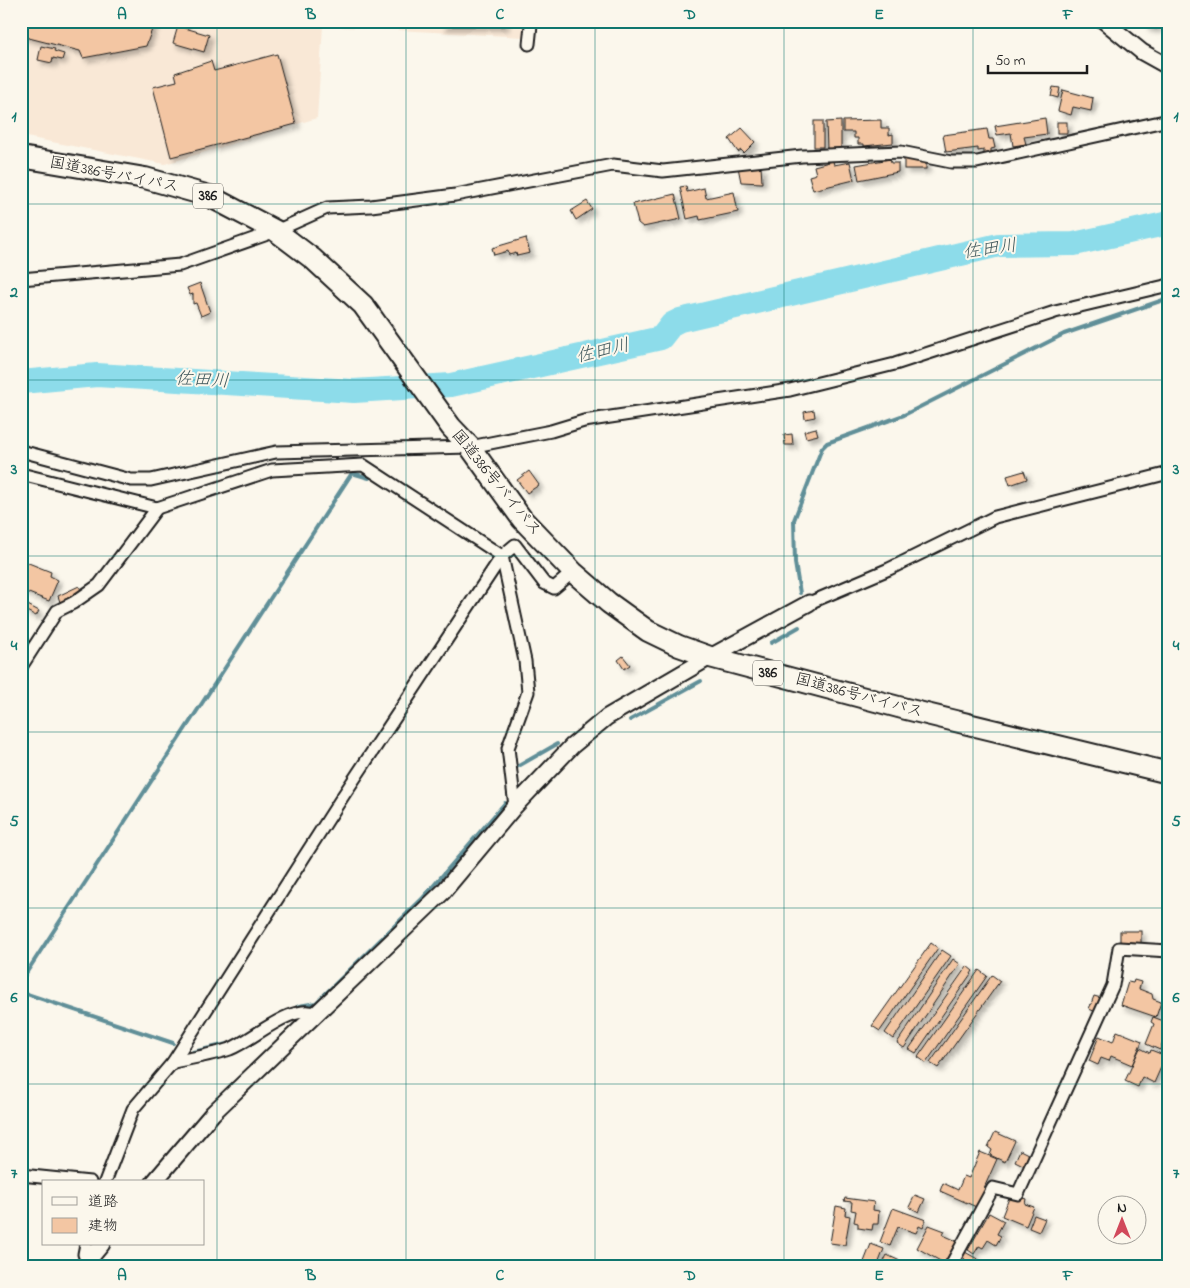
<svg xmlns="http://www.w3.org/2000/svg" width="1190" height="1288" viewBox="0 0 1190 1288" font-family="'Indie Flower','Klee One',sans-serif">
<defs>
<filter id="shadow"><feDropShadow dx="4" dy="4" stdDeviation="2.5" flood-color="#0004"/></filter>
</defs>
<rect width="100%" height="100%" fill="#fbf7ec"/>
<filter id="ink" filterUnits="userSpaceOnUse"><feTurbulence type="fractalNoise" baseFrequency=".02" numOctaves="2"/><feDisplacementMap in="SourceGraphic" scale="10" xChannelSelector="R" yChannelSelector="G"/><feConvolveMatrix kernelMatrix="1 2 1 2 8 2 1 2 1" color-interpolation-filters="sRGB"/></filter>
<g filter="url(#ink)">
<path fill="#f9e8d6" d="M 21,21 L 524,21 L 525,24 L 523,37 L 323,26 L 317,118 L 165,164 L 21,136 Z"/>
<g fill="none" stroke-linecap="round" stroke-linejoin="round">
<g stroke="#608f98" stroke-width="4">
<path d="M 800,593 L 795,563 L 794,520 L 822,448 L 827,443 L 904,415 L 1064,334 L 1169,298"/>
<path d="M 771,643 L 799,627"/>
<path d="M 630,720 L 701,681"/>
<path d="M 515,768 L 557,744"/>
<path d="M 21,981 L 352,473 L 369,478"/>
<path d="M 21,992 L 173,1043"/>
<path d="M 292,1010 L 299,1006 L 316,1003 L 422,899 L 505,803"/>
<path d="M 193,1052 L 227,1044"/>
</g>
<path stroke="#8ddcea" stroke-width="24" d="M 21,382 L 97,375 L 354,391 L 451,385 L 661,338 L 672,324 L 680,320 L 999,245 L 1074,244 L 1169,223"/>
</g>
<g fill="#f3c6a3" stroke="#1c1c1c" filter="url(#shadow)">
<path d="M 21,21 L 155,21 L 146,46 L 83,58 L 80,51 L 21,36 Z"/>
<rect x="442" y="21" width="63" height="5"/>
<path d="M 1146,21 L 1159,21 L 1157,29 L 1145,27 Z"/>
<path d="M 178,26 L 209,35 L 204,52 L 173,43 Z"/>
<path d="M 41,46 L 55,49 L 54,51 L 64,54 L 62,60 L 53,58 L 52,63 L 38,60 Z"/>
<path d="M 277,54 L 296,124 L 171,157 L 153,87 L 177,81 L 175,73 L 211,61 L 214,71 Z"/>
<path d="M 1053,87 L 1060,88 L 1058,98 L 1051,96 Z"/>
<path d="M 1063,90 L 1093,98 L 1091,111 L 1073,107 L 1071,115 L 1058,111 Z"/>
<path d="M 1045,118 L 1047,134 L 1024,137 L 1026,144 L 1013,146 L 1011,133 L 997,135 L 995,126 Z"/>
<path d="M 881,120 L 881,128 L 889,128 L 889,135 L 893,134 L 893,143 L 864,146 L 864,144 L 858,144 L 858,138 L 854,138 L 854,132 L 843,132 L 843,121 Z"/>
<rect x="814" y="121" width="9" height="26"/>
<path d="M 841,121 L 841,149 L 827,149 L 826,122 Z"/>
<rect x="1057" y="122" width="10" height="11"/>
<path d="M 742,128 L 755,142 L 744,153 L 741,150 L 738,152 L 729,139 Z"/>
<path d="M 987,129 L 989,139 L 993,139 L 995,148 L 991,149 L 991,155 L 984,155 L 984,150 L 978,151 L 978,148 L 946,152 L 943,135 Z"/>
<rect x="904" y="157" width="22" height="12"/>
<path d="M 890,159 L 891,163 L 898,163 L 898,172 L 859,180 L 856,165 Z"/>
<path d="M 833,161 L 834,165 L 850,162 L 854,180 L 813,190 L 809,176 L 816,174 L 814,166 Z"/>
<path d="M 761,166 L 762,183 L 741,182 L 738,167 Z"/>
<path d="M 686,186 L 687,192 L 704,188 L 706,198 L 734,192 L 738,212 L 700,220 L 699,216 L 687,219 L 680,187 Z"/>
<path d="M 675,194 L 681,219 L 643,227 L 638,223 L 633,204 Z"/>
<path d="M 587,201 L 592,209 L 576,220 L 571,211 Z"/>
<path d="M 526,238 L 530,253 L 517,256 L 516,253 L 509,255 L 508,251 L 494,255 L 492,248 Z"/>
<path d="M 200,283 L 210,312 L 201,316 L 196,303 L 193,304 L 193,294 L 190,295 L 187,288 Z"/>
<path d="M 814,410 L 815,417 L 805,419 L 804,412 Z"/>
<path d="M 816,428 L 818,435 L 806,438 L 804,431 Z"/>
<path d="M 792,434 L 793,445 L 785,445 L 784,435 Z"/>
<path d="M 529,471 L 539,485 L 527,493 L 517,480 Z"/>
<path d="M 1024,471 L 1027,479 L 1010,485 L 1007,476 Z"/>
<path d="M 21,560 L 51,572 L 50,576 L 58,580 L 49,601 L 21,590 Z"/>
<path d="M 79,586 L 82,592 L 60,602 L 58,596 Z"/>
<path d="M 24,603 L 39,611 L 36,616 L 21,608 Z"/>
<path d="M 623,656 L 630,665 L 624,669 L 618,660 Z"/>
<rect x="1120" y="931" width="21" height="13"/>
<path d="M 931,943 L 938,948 L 880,1031 L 872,1026 Z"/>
<path d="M 942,950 L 951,956 L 893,1039 L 885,1033 Z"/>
<path d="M 953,959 L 960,964 L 904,1048 L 897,1043 Z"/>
<path d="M 967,966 L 973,971 L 916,1053 L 909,1049 Z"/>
<path d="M 979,970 L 987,976 L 926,1063 L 918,1057 Z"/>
<path d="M 992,975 L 1000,981 L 938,1068 L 930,1063 Z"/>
<path d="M 1134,980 L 1141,982 L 1139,989 L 1152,994 L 1153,999 L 1161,1002 L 1156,1017 L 1121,1005 L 1128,982 L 1133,983 Z"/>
<path d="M 1094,996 L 1101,998 L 1096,1012 L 1089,1009 Z"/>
<path d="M 1153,1017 L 1169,1023 L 1160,1050 L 1146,1044 L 1154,1024 L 1151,1022 Z"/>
<path d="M 1117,1031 L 1142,1041 L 1132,1065 L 1111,1056 L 1109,1061 L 1101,1058 L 1098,1065 L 1089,1061 L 1099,1036 L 1113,1042 Z"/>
<path d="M 1140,1048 L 1150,1053 L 1151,1050 L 1166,1056 L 1154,1083 L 1142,1077 L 1138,1087 L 1125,1081 Z"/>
<path d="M 995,1132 L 1015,1141 L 1005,1162 L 990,1155 L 992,1150 L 988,1147 Z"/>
<path d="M 1020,1150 L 1030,1155 L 1033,1170 L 1015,1161 Z"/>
<path d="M 980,1152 L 997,1159 L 984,1188 L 989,1190 L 981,1209 L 940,1191 L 943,1183 L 958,1190 L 964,1176 L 969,1178 Z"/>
<path d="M 1011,1193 L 1026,1199 L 1025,1204 L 1034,1207 L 1026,1226 L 1002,1216 Z"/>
<path d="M 915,1195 L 925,1199 L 919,1212 L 909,1207 Z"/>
<path d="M 845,1198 L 874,1202 L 873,1210 L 879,1211 L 878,1224 L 873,1224 L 872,1230 L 858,1228 L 858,1223 L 854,1222 L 856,1211 L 851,1210 L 852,1202 L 844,1201 Z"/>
<path d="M 836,1206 L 846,1208 L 845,1215 L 850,1216 L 845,1245 L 830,1243 Z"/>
<path d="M 893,1208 L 926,1220 L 923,1228 L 919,1226 L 916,1233 L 898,1227 L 890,1246 L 880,1242 Z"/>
<path d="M 989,1213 L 1004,1221 L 997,1234 L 1001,1236 L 996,1245 L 988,1240 L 983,1248 L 979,1246 L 974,1254 L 968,1250 Z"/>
<path d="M 1034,1215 L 1045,1219 L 1039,1232 L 1029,1228 Z"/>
<path d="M 929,1225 L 945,1231 L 943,1235 L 957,1241 L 944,1263 L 917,1248 Z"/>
<path d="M 871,1244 L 884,1249 L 877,1267 L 862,1267 Z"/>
<path d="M 965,1252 L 981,1261 L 980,1264 L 982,1267 L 961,1265 L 965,1259 L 962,1257 Z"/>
<path d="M 887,1255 L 913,1267 L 881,1267 Z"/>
</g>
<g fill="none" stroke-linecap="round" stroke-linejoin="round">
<g stroke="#1c1c1c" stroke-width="15">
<g id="street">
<path d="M 529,21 L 531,25 L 529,44"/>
<path d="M 21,279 L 180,265 L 276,231 L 327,208 L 371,206 L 455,195 L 613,165 L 663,171 L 802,156 L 901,152 L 951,162 L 977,162 L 1169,120"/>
<path d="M 21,451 L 131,480 L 151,480 L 276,452 L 470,447 L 551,431 L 584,421 L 790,390 L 895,364 L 1055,312 L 1169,285"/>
<path d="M 21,474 L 157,508 L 272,470 L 363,465 L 502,556 L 525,661 L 528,692 L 508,748 L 515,806"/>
<path d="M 809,603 L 889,569 L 995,517 L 1169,473"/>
<path d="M 21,667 L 57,611 L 73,603 L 99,585 L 157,508"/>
<path d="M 173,1062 C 192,1058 212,1055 230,1049 C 255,1039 292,1002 318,1014"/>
<path d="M 21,1175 L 90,1182"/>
<path d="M 105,1182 L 133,1109 L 173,1062 L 343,796 L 502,556 L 515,545 L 544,583 L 554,588 L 573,572"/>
<path d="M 86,1244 L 84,1254 L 87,1262"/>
<path d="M 950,1267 L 993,1188 L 1018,1194 L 1113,985 L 1119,948 L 1169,951"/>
</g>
</g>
<g stroke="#1c1c1c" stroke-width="19">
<g id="secondary">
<path d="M 1104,21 L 1142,52 L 1169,67"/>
<path d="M 154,1182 L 213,1113 L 443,892 L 515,806 L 572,746 L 607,717 L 710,657 L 809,603"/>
<path d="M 83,1267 L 102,1244"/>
</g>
</g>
<g stroke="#1c1c1c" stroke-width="24">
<path id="highway" d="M 21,157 L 145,178 L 209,196 L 276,231 L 313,259 L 363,305 L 451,427 L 470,447 L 522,519 L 573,572 L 609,603 L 648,631 L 679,646 L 710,657 L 906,709 L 1169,773"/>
</g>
<use href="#street" stroke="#fbf7ec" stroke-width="11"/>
<use href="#secondary" stroke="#fbf7ec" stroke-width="15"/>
<use href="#highway" stroke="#fbf7ec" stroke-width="20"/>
</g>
</g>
<path fill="none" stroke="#0f766e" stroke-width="1" stroke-opacity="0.55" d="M 217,21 L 217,1267M 406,21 L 406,1267M 595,21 L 595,1267M 784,21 L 784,1267M 973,21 L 973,1267M 21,204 L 1169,204M 21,380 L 1169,380M 21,556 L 1169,556M 21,732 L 1169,732M 21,908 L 1169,908M 21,1084 L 1169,1084"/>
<g text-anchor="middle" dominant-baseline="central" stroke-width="4" stroke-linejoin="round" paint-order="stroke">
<g fill="#fbf7ec" stroke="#5f5e5a" stroke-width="1">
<rect x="193" y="183.5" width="30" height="25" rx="4"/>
<rect x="753" y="660.5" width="30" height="25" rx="4"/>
</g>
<g font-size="15" font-weight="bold" fill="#1c1c1c">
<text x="208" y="196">386</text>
<text x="768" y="673">386</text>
</g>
<g font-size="16" fill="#1c1c1c" stroke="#fbf7ec">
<text transform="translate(114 175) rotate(11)">国道386号バイパス</text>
<text transform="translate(496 483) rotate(51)">国道386号バイパス</text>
<text transform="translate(859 696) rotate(15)">国道386号バイパス</text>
</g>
<g font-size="18" font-style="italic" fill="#3e565a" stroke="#fbf7ec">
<text transform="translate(990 250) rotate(-8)">佐田川</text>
<text transform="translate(603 352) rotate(-13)">佐田川</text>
<text transform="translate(202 381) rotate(3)">佐田川</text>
</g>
</g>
<rect width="1190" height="1288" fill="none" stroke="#fbf7ec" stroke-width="55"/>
<rect x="42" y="1180" width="162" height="65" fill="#fbf7ec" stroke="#a29f99"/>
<rect x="52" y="1197" width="25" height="8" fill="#fbf7ec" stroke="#a29f99"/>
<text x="88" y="1206" font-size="15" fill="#1c1c1c">道路</text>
<rect x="52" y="1218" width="25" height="15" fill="#f3c6a3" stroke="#a29f99"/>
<text x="88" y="1230" font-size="15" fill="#1c1c1c">建物</text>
<g transform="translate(1122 1220)"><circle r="24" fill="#fbf7ec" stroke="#a29f99"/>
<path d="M0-4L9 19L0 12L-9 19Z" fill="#d1495b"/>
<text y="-8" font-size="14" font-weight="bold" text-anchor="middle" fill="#1c1c1c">N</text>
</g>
<path d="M988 65v8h99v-8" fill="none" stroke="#1c1c1c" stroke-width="2.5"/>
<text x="995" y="65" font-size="15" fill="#1c1c1c" stroke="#fbf7ec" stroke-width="4" paint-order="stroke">50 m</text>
<rect x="28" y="28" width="1134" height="1232" fill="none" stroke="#0f766e" stroke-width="2"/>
<g font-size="16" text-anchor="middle" font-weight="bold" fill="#0f766e">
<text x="122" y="19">A</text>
<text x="311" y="19">B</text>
<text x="500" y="19">C</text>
<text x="690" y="19">D</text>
<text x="879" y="19">E</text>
<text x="1068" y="19">F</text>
<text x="14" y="121">1</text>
<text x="1176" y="121">1</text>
<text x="14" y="297">2</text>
<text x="1176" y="297">2</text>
<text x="14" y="474">3</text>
<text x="1176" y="474">3</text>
<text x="14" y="650">4</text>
<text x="1176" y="650">4</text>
<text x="14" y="826">5</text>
<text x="1176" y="826">5</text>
<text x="14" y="1002">6</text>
<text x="1176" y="1002">6</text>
<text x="14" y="1178">7</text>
<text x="1176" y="1178">7</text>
<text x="122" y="1280">A</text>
<text x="311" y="1280">B</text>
<text x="500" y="1280">C</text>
<text x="690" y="1280">D</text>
<text x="879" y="1280">E</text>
<text x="1068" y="1280">F</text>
</g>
</svg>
